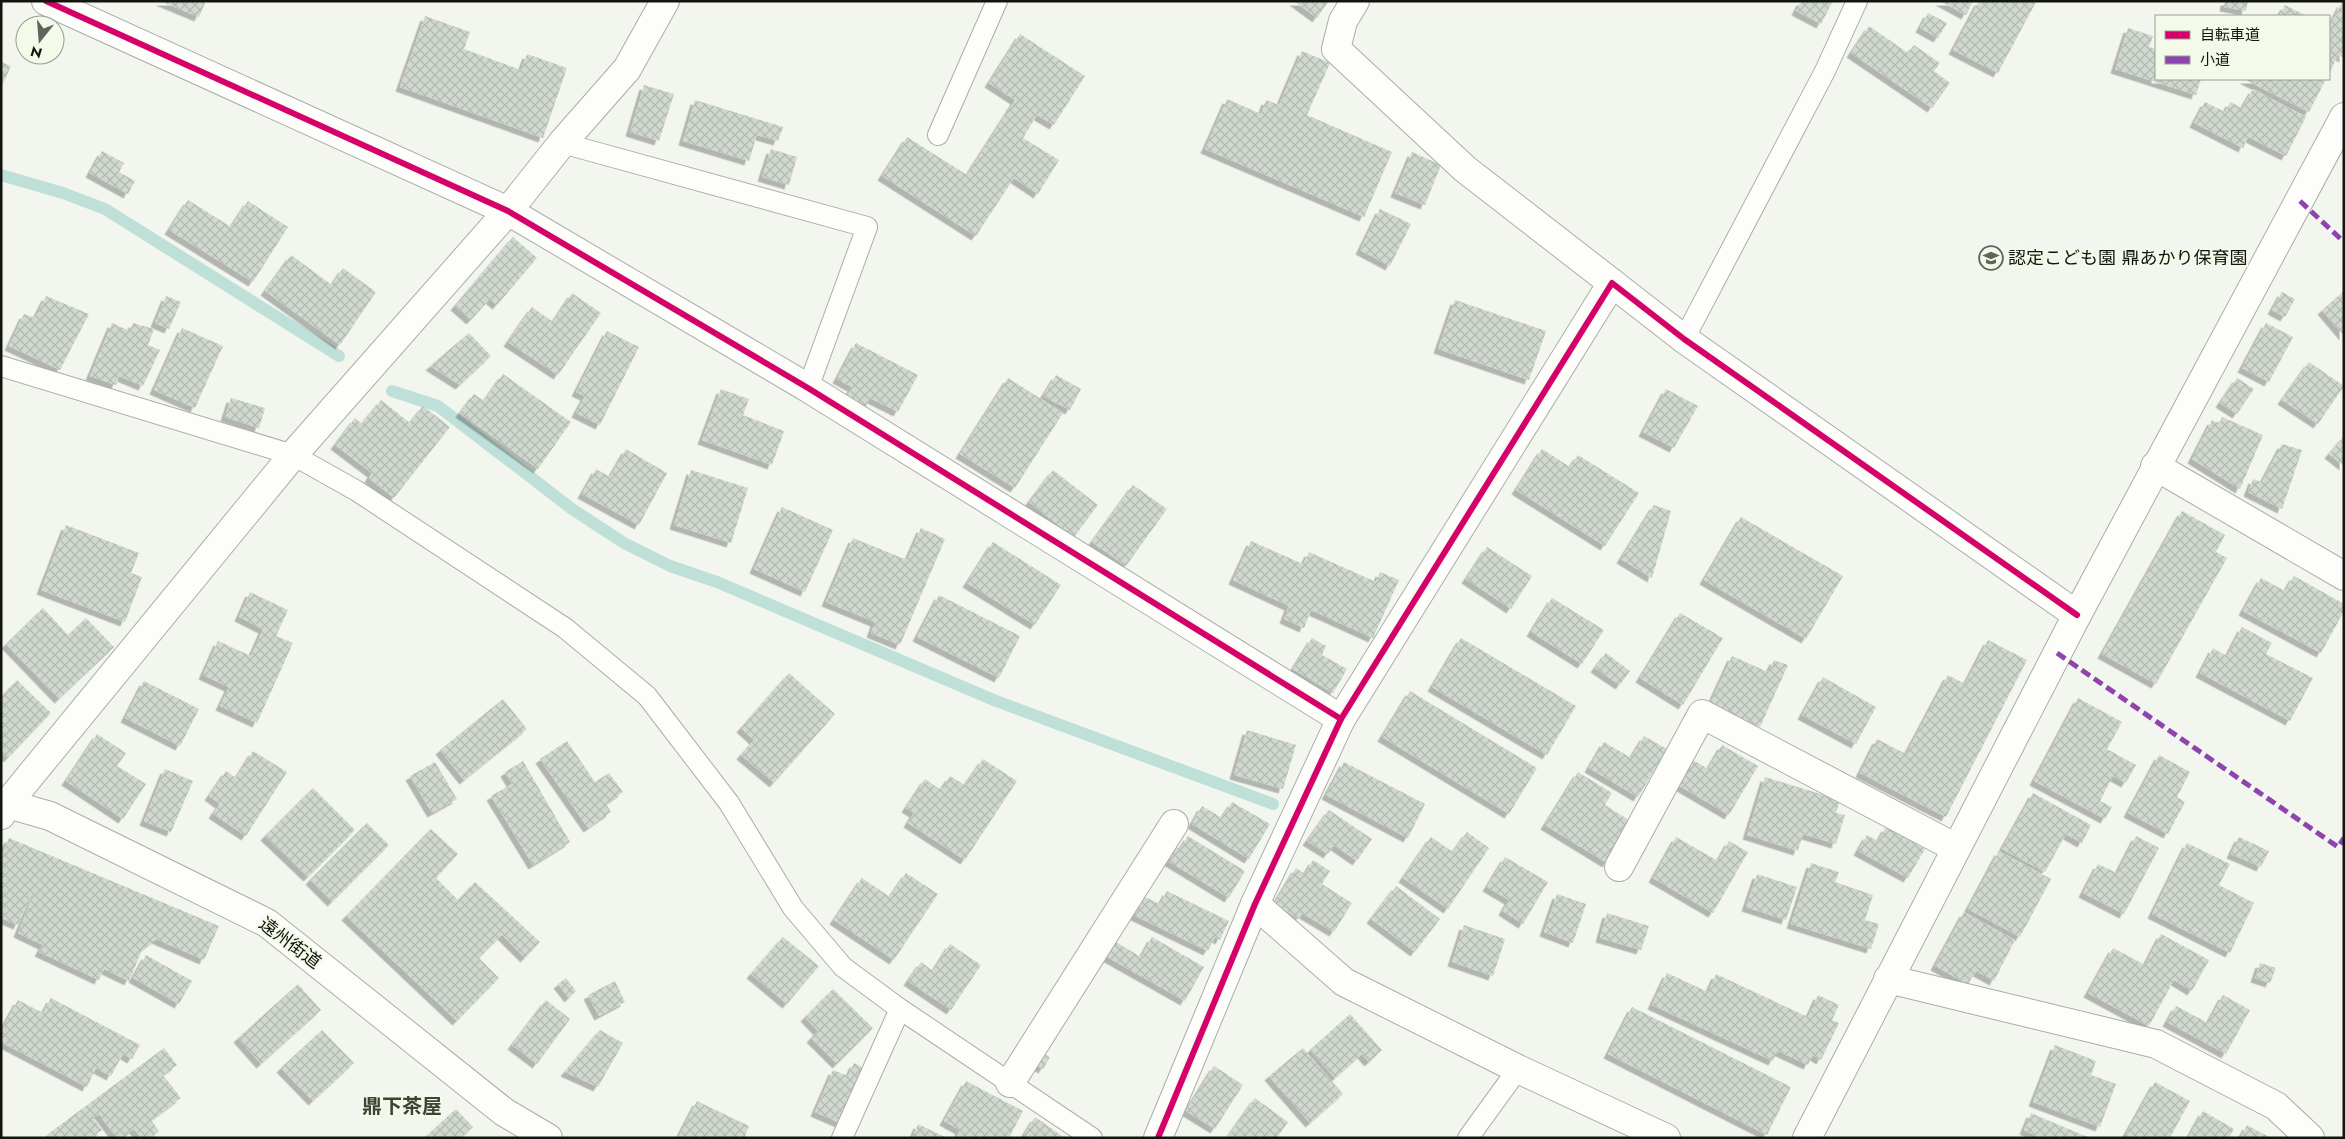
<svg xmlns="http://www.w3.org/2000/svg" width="2345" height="1139" viewBox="0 0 2345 1139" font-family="Jost,'Noto Sans JP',sans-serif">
<defs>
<pattern id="building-cross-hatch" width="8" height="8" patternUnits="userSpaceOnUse" patternTransform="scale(1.25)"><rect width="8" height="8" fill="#d0d9d0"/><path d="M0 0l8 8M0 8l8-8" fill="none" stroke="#b2b9b1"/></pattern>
<filter id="shadow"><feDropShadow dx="-4.5" dy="4.5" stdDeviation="0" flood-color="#0004"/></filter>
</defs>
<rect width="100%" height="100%" fill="#f3f6ee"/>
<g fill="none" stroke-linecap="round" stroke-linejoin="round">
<g stroke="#bee0d9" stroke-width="12">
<path d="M 1,175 L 63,193 L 105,209 L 339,356"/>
<path d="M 392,391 L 438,406 L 572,509 L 624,543 L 670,566 L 717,582 L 996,701 L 1273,804"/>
</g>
</g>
<g fill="url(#building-cross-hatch)" filter="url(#shadow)">
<path d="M 160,1 L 206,1 L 199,17 Z"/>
<path d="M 1294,1 L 1327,1 L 1328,2 L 1317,18 Z"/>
<path d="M 1801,1 L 1833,1 L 1821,24 L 1796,11 Z"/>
<path d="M 1940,1 L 1973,1 L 1966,15 Z"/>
<path d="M 1979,1 L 2036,2 L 1998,73 L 1953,50 Z"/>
<path d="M 2225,1 L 2248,1 L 2246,11 L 2224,7 Z"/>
<path d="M 2342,2 L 2344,58 L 2338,55 L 2329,74 L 2329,27 Z"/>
<path d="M 2285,5 L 2307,16 L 2279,16 Z"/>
<path d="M 1928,13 L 1947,23 L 1938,38 L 1920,28 Z"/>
<path d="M 425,16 L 470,32 L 464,49 L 521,70 L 527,54 L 567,68 L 543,138 L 400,87 Z"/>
<path d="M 1869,26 L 1908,53 L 1914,45 L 1940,63 L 1934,71 L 1950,83 L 1932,108 L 1851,53 Z"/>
<path d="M 2128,28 L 2153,36 L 2149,47 L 2156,49 L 2156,79 L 2201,79 L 2196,95 L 2115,69 Z"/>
<path d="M 1020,34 L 1085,76 L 1054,125 L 1037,115 L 1023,138 L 1059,160 L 1038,194 L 1014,178 L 976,236 L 882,176 L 907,137 L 967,175 L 1015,100 L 989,83 Z"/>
<path d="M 1302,51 L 1330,63 L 1307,115 L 1392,152 L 1364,217 L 1205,149 L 1227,99 L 1261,114 L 1266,100 L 1279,105 Z"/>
<path d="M 1,62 L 11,66 L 1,88 Z"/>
<path d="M 2244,79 L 2326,79 L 2309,112 Z"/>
<path d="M 644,85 L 674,94 L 659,141 L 630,132 Z"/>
<path d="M 2253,89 L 2306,117 L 2286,156 L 2248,137 L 2243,148 L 2194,123 L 2205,102 L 2225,112 L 2230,102 L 2242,108 Z"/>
<path d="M 695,100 L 783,127 L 778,141 L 757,135 L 749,161 L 683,141 Z"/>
<path d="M 771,149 L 797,157 L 789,185 L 762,177 Z"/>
<path d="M 102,151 L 124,163 L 119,172 L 135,181 L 128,194 L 90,173 Z"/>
<path d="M 1412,152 L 1441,165 L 1425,205 L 1395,193 Z"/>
<path d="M 188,200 L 231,227 L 248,201 L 288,227 L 253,282 L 169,230 Z"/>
<path d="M 1380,209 L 1411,224 L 1390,266 L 1360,250 Z"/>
<path d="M 513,237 L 537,258 L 497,305 L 490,299 L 471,320 L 455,306 Z"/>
<path d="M 291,255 L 332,285 L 343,268 L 376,292 L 340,345 L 265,291 Z"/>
<path d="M 2344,291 L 2344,336 L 2322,310 Z"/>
<path d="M 2282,292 L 2295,299 L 2285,317 L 2272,310 Z"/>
<path d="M 572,293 L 601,313 L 558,375 L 508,342 L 532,307 L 553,322 Z"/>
<path d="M 46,296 L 89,314 L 60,370 L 9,346 L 24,314 L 35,318 Z"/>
<path d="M 166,296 L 181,302 L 169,329 L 155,323 Z"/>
<path d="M 1455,300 L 1546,331 L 1529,380 L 1438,349 Z"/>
<path d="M 112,323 L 130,331 L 133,323 L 154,329 L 148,345 L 160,350 L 143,386 L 119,376 L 116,385 L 90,376 Z"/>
<path d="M 2266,323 L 2293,337 L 2269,382 L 2242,368 Z"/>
<path d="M 182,328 L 223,346 L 195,408 L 154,390 Z"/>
<path d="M 607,331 L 639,347 L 600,425 L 576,413 L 585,396 L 576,392 Z"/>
<path d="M 469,333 L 491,356 L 460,385 L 430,366 Z"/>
<path d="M 856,343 L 918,375 L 898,412 L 870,398 L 864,410 L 845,400 L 852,387 L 837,379 Z"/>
<path d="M 2309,362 L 2344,386 L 2318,424 L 2282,400 Z"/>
<path d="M 503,374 L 571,422 L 538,469 L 460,413 L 474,394 L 484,401 Z"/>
<path d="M 1056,375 L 1081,389 L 1070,410 L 1043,396 Z"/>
<path d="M 1008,378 L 1063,413 L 1015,488 L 960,454 Z"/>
<path d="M 2237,378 L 2254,389 L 2237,414 L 2220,403 Z"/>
<path d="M 721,389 L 749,399 L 743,415 L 784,431 L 772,465 L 702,440 Z"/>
<path d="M 1666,389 L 1698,406 L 1674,448 L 1643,432 Z"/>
<path d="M 231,398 L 265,408 L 259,428 L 225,417 Z"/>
<path d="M 381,400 L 410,423 L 423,406 L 450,427 L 394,498 L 369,478 L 372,473 L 335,445 L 355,418 L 362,424 Z"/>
<path d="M 2222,417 L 2263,435 L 2240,489 L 2192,459 L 2212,420 L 2219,424 Z"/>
<path d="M 2344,436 L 2344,466 L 2329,454 Z"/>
<path d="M 2282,444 L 2302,450 L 2282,509 L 2248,492 L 2253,479 L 2262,482 Z"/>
<path d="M 626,449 L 667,473 L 639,525 L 582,494 L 596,469 L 610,477 Z"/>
<path d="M 1542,449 L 1570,467 L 1578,455 L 1639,493 L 1605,546 L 1516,490 Z"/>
<path d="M 691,470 L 748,488 L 731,543 L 674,525 Z"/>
<path d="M 1053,470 L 1098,505 L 1074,537 L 1029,502 Z"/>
<path d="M 1133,485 L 1167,509 L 1126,566 L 1092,542 Z"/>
<path d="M 1654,505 L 1671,511 L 1652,578 L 1621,559 Z"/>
<path d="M 782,507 L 833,530 L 805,592 L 754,569 Z"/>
<path d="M 2182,511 L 2225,535 L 2216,552 L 2227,558 L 2156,684 L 2102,654 Z"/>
<path d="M 1741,517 L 1843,576 L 1806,639 L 1704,580 Z"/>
<path d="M 66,525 L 139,553 L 131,573 L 142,577 L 125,622 L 41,590 Z"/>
<path d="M 921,528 L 945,539 L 900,645 L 871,633 L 875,622 L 826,602 L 853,538 L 907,560 Z"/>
<path d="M 1251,541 L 1303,564 L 1309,552 L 1376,582 L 1380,572 L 1399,580 L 1373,638 L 1311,610 L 1304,628 L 1284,619 L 1289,606 L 1233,580 Z"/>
<path d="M 993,542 L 1061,585 L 1035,625 L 967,583 Z"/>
<path d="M 1487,547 L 1532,576 L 1511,609 L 1466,579 Z"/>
<path d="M 2294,576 L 2344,604 L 2344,611 L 2321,653 L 2243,611 L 2261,578 L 2285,591 Z"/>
<path d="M 250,592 L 288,610 L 276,636 L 293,643 L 257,723 L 220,706 L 229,687 L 203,675 L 218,641 L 251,656 L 263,629 L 239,617 Z"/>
<path d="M 939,595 L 1020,636 L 999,678 L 917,637 Z"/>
<path d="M 1552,598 L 1604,630 L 1582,664 L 1531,632 Z"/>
<path d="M 43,608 L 68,635 L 86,618 L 114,647 L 59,699 L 6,644 Z"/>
<path d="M 1680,613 L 1723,638 L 1683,705 L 1640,678 Z"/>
<path d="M 2242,627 L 2272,643 L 2266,654 L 2313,678 L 2290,721 L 2200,673 L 2213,648 L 2227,656 Z"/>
<path d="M 1312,638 L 1326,646 L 1322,655 L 1347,669 L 1333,693 L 1293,669 Z"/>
<path d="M 1461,638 L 1576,706 L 1547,755 L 1432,687 Z"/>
<path d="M 1988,640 L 2027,660 L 1946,817 L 1860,773 L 1877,739 L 1906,754 L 1948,675 L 1965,684 Z"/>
<path d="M 1606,653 L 1630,671 L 1620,685 L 1595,668 Z"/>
<path d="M 1732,656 L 1768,672 L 1774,660 L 1788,665 L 1760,727 L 1710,704 Z"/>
<path d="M 789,673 L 835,714 L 774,783 L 741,755 L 754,740 L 741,728 Z"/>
<path d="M 1823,677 L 1876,707 L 1856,744 L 1802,715 Z"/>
<path d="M 17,680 L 51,713 L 8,758 L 1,752 L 1,697 Z"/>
<path d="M 144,681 L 199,709 L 180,746 L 125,718 Z"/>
<path d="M 1410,691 L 1537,768 L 1509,814 L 1382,737 Z"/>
<path d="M 2078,698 L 2122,722 L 2107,749 L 2136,765 L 2126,783 L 2113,776 L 2100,801 L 2112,807 L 2105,819 L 2034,781 Z"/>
<path d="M 503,699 L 527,729 L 464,780 L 440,750 Z"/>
<path d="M 1247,730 L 1296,745 L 1283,789 L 1234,775 Z"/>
<path d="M 97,734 L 126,753 L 117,766 L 146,784 L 123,819 L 66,781 Z"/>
<path d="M 1644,736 L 1667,749 L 1638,797 L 1589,768 L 1604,742 L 1631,758 Z"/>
<path d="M 567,741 L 595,782 L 609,773 L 623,792 L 606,804 L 611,812 L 588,828 L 540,759 Z"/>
<path d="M 1722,745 L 1758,766 L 1729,815 L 1678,785 L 1693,760 L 1708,769 Z"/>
<path d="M 253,751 L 287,772 L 246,836 L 213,814 L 220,804 L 209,796 L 226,771 L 236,778 Z"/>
<path d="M 2159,755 L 2190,772 L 2177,797 L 2185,802 L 2168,834 L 2128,813 Z"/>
<path d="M 983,759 L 1017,781 L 965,860 L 908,823 L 914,813 L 906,808 L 925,779 L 941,790 L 950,776 L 965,785 Z"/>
<path d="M 523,761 L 570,842 L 533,865 L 491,796 L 512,784 L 505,772 Z"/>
<path d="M 435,762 L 457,799 L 432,813 L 410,776 Z"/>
<path d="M 1344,762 L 1425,804 L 1408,838 L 1326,795 Z"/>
<path d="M 165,769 L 193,781 L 171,832 L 144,821 Z"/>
<path d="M 1578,772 L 1612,793 L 1605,805 L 1632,822 L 1607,863 L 1545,825 Z"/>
<path d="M 1765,777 L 1840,800 L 1836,813 L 1845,815 L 1836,844 L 1803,834 L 1798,851 L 1747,835 Z"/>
<path d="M 313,788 L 355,830 L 308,877 L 265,836 Z"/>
<path d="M 2033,793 L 2091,825 L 2082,843 L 2066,834 L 2045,872 L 2002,849 Z"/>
<path d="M 1232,802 L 1270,824 L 1249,859 L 1192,824 L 1202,806 L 1222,818 Z"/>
<path d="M 1329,810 L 1372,839 L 1357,861 L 1334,845 L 1328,854 L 1307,841 Z"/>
<path d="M 367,823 L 389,845 L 332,902 L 310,880 Z"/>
<path d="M 1886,827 L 1925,849 L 1908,878 L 1858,851 L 1867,835 L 1878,841 Z"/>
<path d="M 431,829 L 458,854 L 436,878 L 458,900 L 475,882 L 540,942 L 525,958 L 502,935 L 479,958 L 499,978 L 457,1021 L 346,916 Z"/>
<path d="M 1467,832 L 1489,848 L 1448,909 L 1403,878 L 1431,837 L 1453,852 Z"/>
<path d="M 1188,836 L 1245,871 L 1229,898 L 1160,856 L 1169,843 L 1180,849 Z"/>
<path d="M 2136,836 L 2159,848 L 2124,914 L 2083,893 L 2098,864 L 2117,873 Z"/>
<path d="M 1676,837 L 1718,861 L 1729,841 L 1748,852 L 1713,913 L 1653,878 Z"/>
<path d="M 2239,837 L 2269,851 L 2261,867 L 2231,854 Z"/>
<path d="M 9,838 L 219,926 L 204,960 L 156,939 L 142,950 L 129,981 L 104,969 L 99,980 L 39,952 L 43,945 L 18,933 L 41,874 L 18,925 L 1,918 L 1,857 Z"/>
<path d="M 2187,843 L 2230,864 L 2219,885 L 2254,903 L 2230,953 L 2152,914 Z"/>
<path d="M 1999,851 L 2051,879 L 2020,937 L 1968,909 Z"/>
<path d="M 1505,857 L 1548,882 L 1523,924 L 1503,911 L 1509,900 L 1487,887 Z"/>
<path d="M 1313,860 L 1330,871 L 1322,884 L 1352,903 L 1334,932 L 1302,913 L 1299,919 L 1274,904 L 1296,868 L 1305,874 Z"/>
<path d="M 1811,863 L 1839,872 L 1835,882 L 1873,895 L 1865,920 L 1879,924 L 1871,949 L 1791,924 Z"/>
<path d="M 906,873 L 938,894 L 894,960 L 834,920 L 862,878 L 890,897 Z"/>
<path d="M 1757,874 L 1797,887 L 1786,920 L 1746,907 Z"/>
<path d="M 1396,886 L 1440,919 L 1415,952 L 1371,919 Z"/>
<path d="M 1167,891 L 1229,921 L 1220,940 L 1215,937 L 1208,951 L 1127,912 L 1136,893 L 1160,904 Z"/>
<path d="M 1557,894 L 1586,904 L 1573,943 L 1544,932 Z"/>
<path d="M 1964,912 L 2015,940 L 1994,981 L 1976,971 L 1968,984 L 1935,966 Z"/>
<path d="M 1607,913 L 1649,926 L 1641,950 L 1600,938 Z"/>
<path d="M 1464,925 L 1505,939 L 1493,976 L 1452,962 Z"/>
<path d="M 2161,934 L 2209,960 L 2192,991 L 2174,980 L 2149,1026 L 2088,993 L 2113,948 L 2145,965 Z"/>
<path d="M 783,937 L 819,966 L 787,1004 L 751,974 Z"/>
<path d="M 1152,937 L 1204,967 L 1185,1001 L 1100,953 L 1109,938 L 1141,957 Z"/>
<path d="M 950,944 L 981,965 L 951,1010 L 908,981 L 921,962 L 933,971 Z"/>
<path d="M 146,955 L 192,981 L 179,1004 L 133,978 Z"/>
<path d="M 2260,963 L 2276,968 L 2270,983 L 2255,978 Z"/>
<path d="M 1667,973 L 1708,992 L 1716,974 L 1808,1017 L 1818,995 L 1839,1005 L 1832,1020 L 1839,1023 L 1821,1060 L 1813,1055 L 1808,1065 L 1778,1051 L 1773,1061 L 1652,1005 Z"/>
<path d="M 566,978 L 576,991 L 569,998 L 558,984 Z"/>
<path d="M 615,981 L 625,1002 L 599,1016 L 588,995 Z"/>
<path d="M 298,984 L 321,1010 L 261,1064 L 238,1038 Z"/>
<path d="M 833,989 L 873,1028 L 837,1064 L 811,1038 L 818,1031 L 805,1017 Z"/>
<path d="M 2223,995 L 2250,1010 L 2226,1054 L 2167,1022 L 2176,1006 L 2208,1023 Z"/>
<path d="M 51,998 L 140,1045 L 132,1059 L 123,1054 L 111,1076 L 96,1068 L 87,1087 L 1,1042 L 1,1031 L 18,1000 L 43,1013 Z"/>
<path d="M 546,1000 L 570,1019 L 537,1064 L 512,1045 Z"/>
<path d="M 1632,1007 L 1791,1087 L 1767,1135 L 1608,1054 Z"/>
<path d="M 1350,1014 L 1382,1050 L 1369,1062 L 1362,1054 L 1335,1078 L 1310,1050 Z"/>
<path d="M 322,1030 L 354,1063 L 313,1101 L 281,1068 Z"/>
<path d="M 600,1030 L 623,1043 L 598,1087 L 565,1072 Z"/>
<path d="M 2055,1045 L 2096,1061 L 2091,1075 L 2116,1084 L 2100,1127 L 2033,1102 Z"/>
<path d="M 164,1048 L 177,1065 L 163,1075 L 181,1098 L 151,1120 L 159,1131 L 151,1138 L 141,1138 L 134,1129 L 122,1138 L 117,1138 L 99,1114 L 93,1118 L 102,1130 L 90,1138 L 51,1138 L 48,1134 Z"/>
<path d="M 1303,1048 L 1343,1094 L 1310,1123 L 1269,1076 Z"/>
<path d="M 1040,1051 L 1050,1057 L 1043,1069 L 1033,1063 Z"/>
<path d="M 854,1063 L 864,1068 L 840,1123 L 815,1112 L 833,1070 L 848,1076 Z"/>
<path d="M 1214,1066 L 1243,1085 L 1215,1129 L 1186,1111 Z"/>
<path d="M 966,1081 L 1023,1111 L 1009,1138 L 956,1138 L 960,1130 L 944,1121 Z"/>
<path d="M 2155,1082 L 2190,1101 L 2170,1138 L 2133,1138 L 2126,1134 Z"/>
<path d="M 1255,1098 L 1288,1122 L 1277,1138 L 1227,1138 Z"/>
<path d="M 697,1101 L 749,1126 L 745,1136 L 748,1138 L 678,1138 Z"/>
<path d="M 456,1109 L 473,1127 L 461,1138 L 424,1138 Z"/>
<path d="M 2203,1111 L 2234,1129 L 2229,1138 L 2188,1138 Z"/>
<path d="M 2031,1113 L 2090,1138 L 2041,1138 L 2024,1130 Z"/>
<path d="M 1035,1117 L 1065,1138 L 1029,1138 L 1024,1135 Z"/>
<path d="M 918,1124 L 947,1138 L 912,1138 Z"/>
<path d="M 2247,1125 L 2271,1138 L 2240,1138 Z"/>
</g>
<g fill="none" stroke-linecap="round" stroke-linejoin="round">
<g stroke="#aaada6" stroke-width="22">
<g id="lane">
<path d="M 938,135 L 997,1"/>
<path d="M 562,143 L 867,227 L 808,388"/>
<path d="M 1684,339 L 1825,71 L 1857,1"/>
<path d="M 1,366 L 293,455 L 357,491 L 565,628 L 647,696 L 729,803 L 793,908 L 843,967 L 900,1009 L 1092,1138"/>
<path d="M 842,1138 L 900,1009"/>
<path d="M 1468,1138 L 1518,1069"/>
</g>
</g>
<g stroke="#aaada6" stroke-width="30">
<g id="street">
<path d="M 46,1 L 508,211 L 808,388 L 1341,719"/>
<path d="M 1355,1 L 1343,21 L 1336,49 L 1465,169 L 1612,283"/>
<path d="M 2155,466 L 2344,576"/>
<path d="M 1,802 L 50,816 L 267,923 L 504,1112 L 548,1138"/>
<path d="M 1,815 L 7,804 L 293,455 L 508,211 L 562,143 L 627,69 L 665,1"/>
<path d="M 1619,867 L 1702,714 L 1956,848"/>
<path d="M 1255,904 L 1344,982 L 1518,1069 L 1666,1138"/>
<path d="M 1888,979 L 2156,1044 L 2276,1106 L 2310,1138"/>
<path d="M 1010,1083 L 1174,824"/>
<path d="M 1158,1138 L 1255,904 L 1341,719 L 1612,283 L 1684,339 L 2077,615"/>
<path d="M 1807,1138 L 2077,615 L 2344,117"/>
</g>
</g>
<use href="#lane" stroke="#fdfefc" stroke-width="20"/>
<use href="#street" stroke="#fdfefc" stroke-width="28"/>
<g stroke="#8e44ad" stroke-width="5" stroke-dasharray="10 5" stroke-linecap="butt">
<path d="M 2300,201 L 2344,242"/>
<path d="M 2057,653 L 2338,847 L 2344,838"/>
</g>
<g stroke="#f4faea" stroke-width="9">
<g id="cycleway">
<path d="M 46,1 L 508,211 L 808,388 L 1341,719"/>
<path d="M 1158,1138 L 1255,904 L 1341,719 L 1612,283 L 1684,339 L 2077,615"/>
</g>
</g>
<use href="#cycleway" stroke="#d6006c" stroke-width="6"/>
</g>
<defs>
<g id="school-ring" transform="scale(1.25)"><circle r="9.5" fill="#f4faea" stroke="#61635d" stroke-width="1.5"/><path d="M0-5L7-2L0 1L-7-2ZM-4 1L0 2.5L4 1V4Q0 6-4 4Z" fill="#61635d"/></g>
</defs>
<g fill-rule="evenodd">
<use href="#school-ring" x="1991" y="258"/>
</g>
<g text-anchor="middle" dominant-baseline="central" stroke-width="4.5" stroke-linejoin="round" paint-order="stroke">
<g font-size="18" fill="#13140f" stroke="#f4faea" text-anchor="start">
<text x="2008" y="258">認定こども園 鼎あかり保育園</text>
</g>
<g font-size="18" fill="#13140f" stroke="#f4faea">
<text transform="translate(290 943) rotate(37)">遠州街道</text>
</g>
<g font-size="20" font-weight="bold" fill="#3f4336" stroke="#f4faea">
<text x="402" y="1106">鼎下茶屋</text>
</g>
</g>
<rect width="2345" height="1139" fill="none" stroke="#13140f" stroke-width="5"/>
<rect x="2155" y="15" width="175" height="65" fill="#f4faea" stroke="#9a9e92"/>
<rect x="2165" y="31" width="25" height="8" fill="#d6006c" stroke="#9a9e92"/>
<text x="2200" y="40" font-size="15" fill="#13140f">自転車道</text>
<rect x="2165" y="56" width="25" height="8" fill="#8e44ad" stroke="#9a9e92"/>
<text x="2200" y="65" font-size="15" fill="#13140f">小道</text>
<g transform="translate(40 40) rotate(197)"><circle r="24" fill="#f4faea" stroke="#9a9e92"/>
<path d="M0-4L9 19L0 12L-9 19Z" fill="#61635d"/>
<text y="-8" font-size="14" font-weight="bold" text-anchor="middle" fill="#13140f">N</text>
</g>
</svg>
